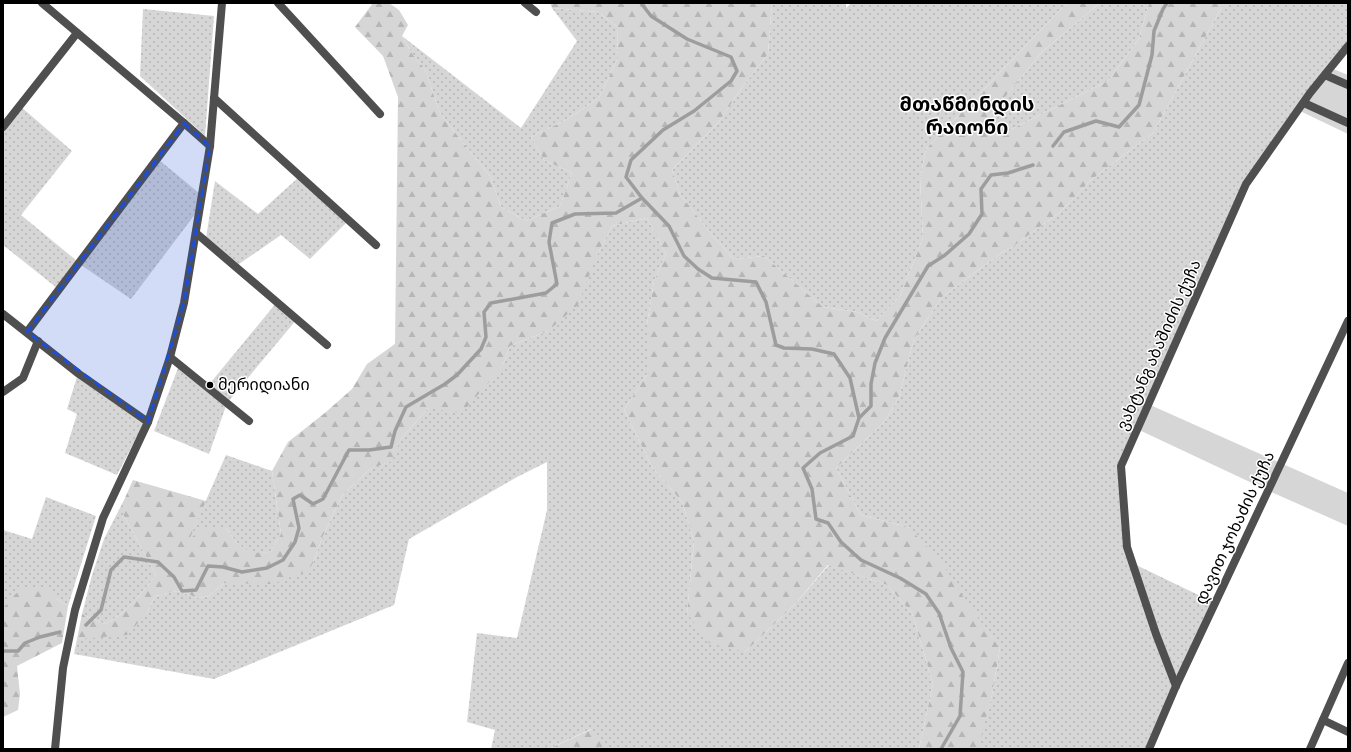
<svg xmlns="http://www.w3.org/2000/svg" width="1351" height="752" viewBox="0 0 1351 752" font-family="'Alegreya Sans','Noto Sans Georgian',sans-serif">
<defs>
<pattern id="grass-dots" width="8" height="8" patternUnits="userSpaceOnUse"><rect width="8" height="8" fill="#d6d6d6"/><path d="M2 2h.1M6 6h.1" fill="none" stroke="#b6b6b6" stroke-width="1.8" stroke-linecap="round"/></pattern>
<pattern id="forest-firs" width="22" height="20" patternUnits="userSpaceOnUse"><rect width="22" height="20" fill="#d6d6d6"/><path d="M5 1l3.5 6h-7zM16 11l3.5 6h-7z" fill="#b6b6b6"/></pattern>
</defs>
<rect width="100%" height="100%" fill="#fff"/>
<g fill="url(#grass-dots)">
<path d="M 772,3 L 846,3 L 846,8 L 851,3 L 1067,3 L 926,149 L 920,179 L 923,238 L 900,296 L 876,321 L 857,312 L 823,307 L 764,256 L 734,259 L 712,235 L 680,194 L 672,170 L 718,123 L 743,86 L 768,54 Z"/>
<path d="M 1100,3 L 1149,3 L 1139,39 L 1108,81 L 998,136 L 978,130 L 1042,52 Z"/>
<path d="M 1224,3 L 1348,3 L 1348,46 L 1246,184 L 1121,466 L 1132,563 L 1215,603 L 1149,749 L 977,749 L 992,695 L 1000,648 L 908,527 L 861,515 L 836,468 L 885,421 L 899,397 L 914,339 L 942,297 L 1001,253 L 1011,248 L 1059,213 L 1091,180 L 1153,133 Z"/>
<path d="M 552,8 L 598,12 L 617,27 L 618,58 L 599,98 L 566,120 L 531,137 L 544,160 L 572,173 L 560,206 L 526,221 L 501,207 L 490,176 L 460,139 L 439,111 L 425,69 L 413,55 L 402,36 L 521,128 L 577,41 Z"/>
<path d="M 143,9 L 214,16 L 205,136 L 140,76 Z"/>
<path d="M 20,106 L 72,151 L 21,215 L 77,261 L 57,288 L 3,245 L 3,127 Z"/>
<path d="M 159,160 L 199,193 L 196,213 L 131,299 L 81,265 Z"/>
<path d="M 300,176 L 349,220 L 310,259 L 281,235 L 239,264 L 206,238 L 215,181 L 258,214 Z"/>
<path d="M 647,218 L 666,254 L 654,281 L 647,324 L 647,374 L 624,410 L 652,467 L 682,502 L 694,541 L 687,613 L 745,652 L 796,603 L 829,565 L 887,585 L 912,613 L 933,684 L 919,749 L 605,749 L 606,747 L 591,729 L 549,749 L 491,749 L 495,730 L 467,722 L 477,633 L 517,638 L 547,510 L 547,462 L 517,477 L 409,539 L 394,605 L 214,679 L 74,654 L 77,639 L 101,636 L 146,614 L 155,596 L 177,591 L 199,598 L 209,596 L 224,583 L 313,563 L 322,538 L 342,496 L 370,469 L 391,461 L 401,439 L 428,408 L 502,367 L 510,346 L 548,331 L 597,255 L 612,226 Z"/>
<path d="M 277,302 L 297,319 L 227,403 L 207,387 Z"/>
<path d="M 178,368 L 226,406 L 209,454 L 154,431 Z"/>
<path d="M 77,377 L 144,423 L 117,475 L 65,453 L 77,414 L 67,409 Z"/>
<path d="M 226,455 L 272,471 L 281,534 L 270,552 L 251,554 L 237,543 L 225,527 L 188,541 Z"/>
<path d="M 46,497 L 96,516 L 68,606 L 57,599 L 9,602 L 3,608 L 3,530 L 32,539 Z"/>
<path d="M 124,500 L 124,516 L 156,575 C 142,593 126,614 105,624 L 82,614 L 92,575 L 104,539 Z"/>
</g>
<g fill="url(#forest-firs)">
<path d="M 373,3 L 389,3 L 399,10 L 408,25 L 402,36 L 413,55 L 425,69 L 439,111 L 460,139 L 490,176 L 501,207 L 526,221 L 560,206 L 572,173 L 544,160 L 531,137 L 566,120 L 599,98 L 618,58 L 617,27 L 598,12 L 552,8 L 550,3 L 772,3 L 768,54 L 743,86 L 718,123 L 672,170 L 680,194 L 712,235 L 734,259 L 764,256 L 823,307 L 857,312 L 876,321 L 900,296 L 923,238 L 920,179 L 926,149 L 1067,3 L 1100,3 L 1042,52 L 978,130 L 998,136 L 1108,81 L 1139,39 L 1149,3 L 1224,3 L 1153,133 L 1091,180 L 1059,213 L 1011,248 L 1001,253 L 942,297 L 914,339 L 899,397 L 885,421 L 836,468 L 861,515 L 908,527 L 940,560 L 969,606 L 1000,648 L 992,695 L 978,749 L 919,749 L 933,684 L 912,613 L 887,585 L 828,565 L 796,603 L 745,652 L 709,643 L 687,613 L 694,541 L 682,502 L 652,467 L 624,410 L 647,374 L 647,324 L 654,281 L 666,254 L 647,218 L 612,226 L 597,255 L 578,305 L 548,331 L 510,346 L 502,367 L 462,413 L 428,408 L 401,439 L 392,461 L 370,469 L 342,496 L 322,538 L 313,563 L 307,571 L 272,584 L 224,583 L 209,596 L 199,598 L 177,591 L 155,596 L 146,614 L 127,635 L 77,639 L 82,614 L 105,624 C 126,614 142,593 156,575 L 124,516 L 124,500 L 133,480 L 206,501 L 189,540 L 203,527 L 225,527 L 237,543 L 251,553 L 270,552 L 281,534 L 272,471 L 288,442 L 326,412 L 352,389 L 367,364 L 395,344 L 398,97 L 383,56 L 355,27 Z"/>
<path d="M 48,587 L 57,599 L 68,606 L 62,643 L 17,666 L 20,694 L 18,710 L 3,717 L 3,608 L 21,588 Z"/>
<path d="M 592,729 L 607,747 L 605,749 L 549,749 Z"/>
</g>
<g fill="#d6d6d6">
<path d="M 1331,68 L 1348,75 L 1348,134 L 1298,110 Z"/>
<path d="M 1148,404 L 1348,493 L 1348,526 L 1269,491 L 1137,429 Z"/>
</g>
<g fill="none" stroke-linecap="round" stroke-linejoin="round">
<g stroke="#9d9d9d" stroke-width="3.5">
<path d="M 641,3 L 651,16 L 687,39 L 731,57 L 737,71 L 731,81 L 694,111 L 663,130 L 631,160 L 626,177 L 642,198 L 669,226 L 684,256 L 698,269 L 712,278 L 756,282 L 766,302 L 776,345 L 784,348 L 812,349 L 834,354 L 850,378 L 859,418 L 853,436 L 820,453 L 803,468 L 812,489 L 816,519 L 828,523 L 841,542 L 861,560 L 900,578 L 926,594 L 939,613 L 951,648 L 963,672 L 960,716 L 941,749"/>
<path d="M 1053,146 L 1064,132 L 1096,121 L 1119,127 L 1139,105 L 1152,55 L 1154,31 L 1163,9 L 1167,3"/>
<path d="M 859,418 L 871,406 L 871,384 L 875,363 L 885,338 L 928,266 L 945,255 L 969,234 L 982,214 L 981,189 L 991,175 L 1008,173 L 1033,165"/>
<path d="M 86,625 L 101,610 L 111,570 L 124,557 L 158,562 L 174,577 L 182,591 L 196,590 L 208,566 L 223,567 L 242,572 L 267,568 L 283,560 L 295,542 L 299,528 L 293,499 L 300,495 L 313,504 L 323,499 L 349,450 L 369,450 L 391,447 L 395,431 L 406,407 L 445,384 L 457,375 L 481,349 L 486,337 L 484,312 L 491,303 L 546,293 L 557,284 L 549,242 L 552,223 L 575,214 L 616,213 L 642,198"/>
<path d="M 3,651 L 18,651 L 25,643 L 40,637 L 60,632"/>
</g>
<g stroke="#4f4f4f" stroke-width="8">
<path d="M 42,3 L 184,123 L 210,146"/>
<path d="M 278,3 L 380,114"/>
<path d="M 525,3 L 536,12"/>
<path d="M 1325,75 L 1348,85"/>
<path d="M 214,98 L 376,245"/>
<path d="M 1304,103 L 1348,123"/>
<path d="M 3,127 L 77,33"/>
<path d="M 196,233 L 327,345"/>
<path d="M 3,314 L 79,374 L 148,422"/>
<path d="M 27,332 L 184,123"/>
<path d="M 170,357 L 249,421"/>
<path d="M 3,392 L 23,378 L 38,341"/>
<path d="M 1176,686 L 1156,634 L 1127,547 L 1121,466 L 1246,184 L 1310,93 L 1348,46"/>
<path d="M 1323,720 L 1348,732"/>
<path d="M 1149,749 L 1176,686 L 1348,321"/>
<path d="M 1310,749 L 1348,663"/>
</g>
<path stroke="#4f4f4f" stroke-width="8" d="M 55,749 L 63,668 L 75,610 L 103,518 L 148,422 L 170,357 L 184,303 L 210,146 L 222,3"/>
</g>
<path fill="#1d4ed8" fill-opacity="0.2" stroke="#1d4ed8" stroke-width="3" stroke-dasharray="8 5" stroke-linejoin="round" d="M 184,123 L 210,146 L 184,303 L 148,422 L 27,332 Z"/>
<circle fill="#000" stroke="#fff" stroke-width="1.5" cx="210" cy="385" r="4"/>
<g text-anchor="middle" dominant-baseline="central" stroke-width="3" stroke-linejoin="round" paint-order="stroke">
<g font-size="16" fill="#000" stroke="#fff">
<text transform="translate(1159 345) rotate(-66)">ვახტანგ აბაშიძის ქუჩა</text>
<text transform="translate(1235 528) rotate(-65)">დავით ჯოხაძის ქუჩა</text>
</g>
<g font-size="16" fill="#000" stroke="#fff" text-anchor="start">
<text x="218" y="385">მერიდიანი</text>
</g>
<g font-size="20" font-weight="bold" fill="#000" stroke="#fff">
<text x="967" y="105">მთაწმინდის<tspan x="967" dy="23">რაიონი</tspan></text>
</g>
</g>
<rect width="1351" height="752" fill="none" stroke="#000000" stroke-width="8"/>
</svg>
